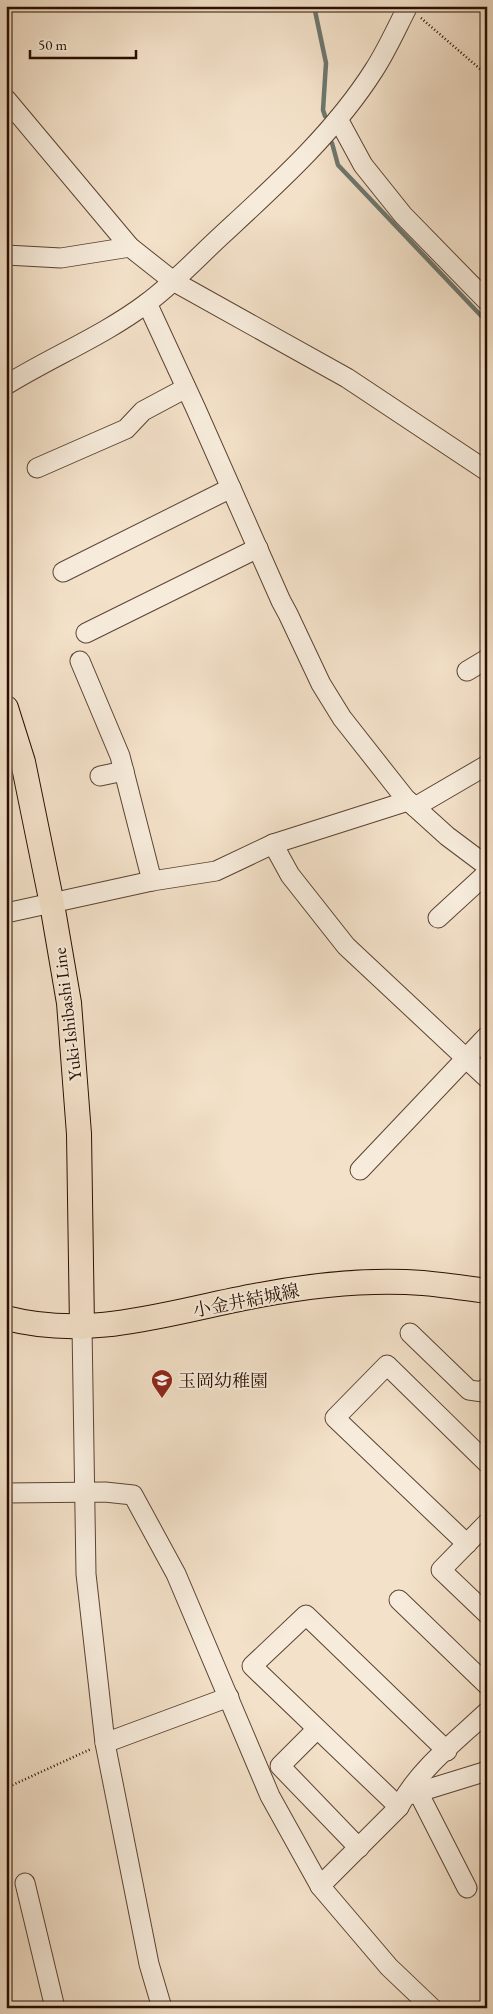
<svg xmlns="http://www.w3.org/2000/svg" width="493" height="2014" viewBox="0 0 493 2014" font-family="'EB Garamond','Noto Serif JP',serif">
<rect width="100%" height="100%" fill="#f3e1c9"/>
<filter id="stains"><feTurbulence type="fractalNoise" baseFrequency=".004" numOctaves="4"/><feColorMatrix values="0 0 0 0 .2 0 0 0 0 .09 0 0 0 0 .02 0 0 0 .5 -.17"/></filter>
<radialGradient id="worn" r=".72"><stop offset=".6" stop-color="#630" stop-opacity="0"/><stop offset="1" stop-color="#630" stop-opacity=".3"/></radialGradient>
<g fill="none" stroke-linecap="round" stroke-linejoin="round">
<g stroke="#6d776f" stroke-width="4.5">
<path d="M 314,6 L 326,63 L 323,110 L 325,116"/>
<path d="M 332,143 L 338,165 L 487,322"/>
</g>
<g stroke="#5c4333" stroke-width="21">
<g id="minor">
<path d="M 6,99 L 130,247 L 173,281 L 347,378 L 487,471"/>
<path d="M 338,119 L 363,165 L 403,215 L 487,301"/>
<path d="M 6,255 L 61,258 L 130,247"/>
<path d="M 147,303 L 196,409 L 281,601 L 288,614 L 321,684 L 342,718 L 405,798 L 447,836 L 487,866"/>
<path d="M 6,385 C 53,356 103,336 147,303 C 174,283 198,257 223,234 C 277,184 334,133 374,70 C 387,50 397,27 408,6"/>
<path d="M 37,468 L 126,429 L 143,411 L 186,388"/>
<path d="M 63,572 L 231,488"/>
<path d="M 86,633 L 258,548"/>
<path d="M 80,661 L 120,756 L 152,881"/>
<path d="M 467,671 L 487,659"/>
<path d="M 100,776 L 124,771"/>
<path d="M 415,807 L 487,765"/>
<path d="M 273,844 L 290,875 L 346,946 L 487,1078"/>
<path d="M 6,913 L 152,881 L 216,871 L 273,844 L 408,801"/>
<path d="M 438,918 L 487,873"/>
<path d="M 360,1170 L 487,1036"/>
<path d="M 82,1327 L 86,1574 L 105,1743 L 149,1964 L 162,2008"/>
<path d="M 410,1333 L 469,1390 L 483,1392 L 487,1387"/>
<path d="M 6,1493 L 105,1492 L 133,1495 L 176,1574 L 270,1796 L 320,1886 L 389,1967 L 432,2008"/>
<path d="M 487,1523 L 441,1570 L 487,1614"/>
<path d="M 467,1544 L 335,1418 L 387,1365 L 487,1463"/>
<path d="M 399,1600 L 487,1685"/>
<path d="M 317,1729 L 280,1766 L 359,1848"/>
<path d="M 105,1743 L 229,1697"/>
<path d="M 418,1792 L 467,1888"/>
<path d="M 406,1796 L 487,1771"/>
<path d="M 399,1807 L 252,1666 L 306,1615 L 447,1751"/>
<path d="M 25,1883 L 55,2008"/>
<path d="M 320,1886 L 399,1807 C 418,1770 456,1741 487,1712"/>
</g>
</g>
<g stroke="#290e01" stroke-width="26">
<g id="major">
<path d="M 6,708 L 23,762 L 52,904 L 69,1003 L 79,1134 L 82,1327"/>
<path d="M 6,1318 C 94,1341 175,1310 260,1295 C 313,1285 370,1279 423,1283 C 444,1285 466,1288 487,1291"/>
</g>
</g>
<g stroke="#290e01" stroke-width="2.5" stroke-dasharray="1 2.5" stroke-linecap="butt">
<path d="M 421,18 L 487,75"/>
<path d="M 6,1788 L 91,1749"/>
</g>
<use href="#minor" stroke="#f7ecdc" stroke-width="19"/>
<use href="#major" stroke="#f3e1c9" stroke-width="24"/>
</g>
<defs>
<g id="school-pin" transform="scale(1.125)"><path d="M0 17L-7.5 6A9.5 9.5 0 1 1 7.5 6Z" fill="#8f2418" stroke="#f7ecdc"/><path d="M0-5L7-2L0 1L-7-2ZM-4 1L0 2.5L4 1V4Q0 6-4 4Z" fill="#fff"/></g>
</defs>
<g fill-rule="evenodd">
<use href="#school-pin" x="162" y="1380"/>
</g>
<g text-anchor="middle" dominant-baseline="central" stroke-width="4" stroke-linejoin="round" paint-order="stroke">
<g font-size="18" fill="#290e01" stroke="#f7ecdc">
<text transform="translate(67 1014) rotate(-97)">Yuki-Ishibashi Line</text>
<text transform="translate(246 1300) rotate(-11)">小金井結城線</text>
</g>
<g font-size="18" fill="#290e01" stroke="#f7ecdc" text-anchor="start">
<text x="178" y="1380">玉岡幼稚園</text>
</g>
</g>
<rect width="493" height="2014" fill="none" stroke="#f3e1c9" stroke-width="25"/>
<rect x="8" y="8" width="478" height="1999" fill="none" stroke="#290e01" stroke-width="2.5"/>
<rect x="12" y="12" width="468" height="1989" fill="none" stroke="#290e01"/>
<path d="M30 50v8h106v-8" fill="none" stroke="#290e01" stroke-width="2.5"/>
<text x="38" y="50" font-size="15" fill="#290e01" stroke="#f7ecdc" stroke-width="4" paint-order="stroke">50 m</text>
<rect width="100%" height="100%" filter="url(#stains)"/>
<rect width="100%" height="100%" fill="url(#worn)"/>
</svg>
